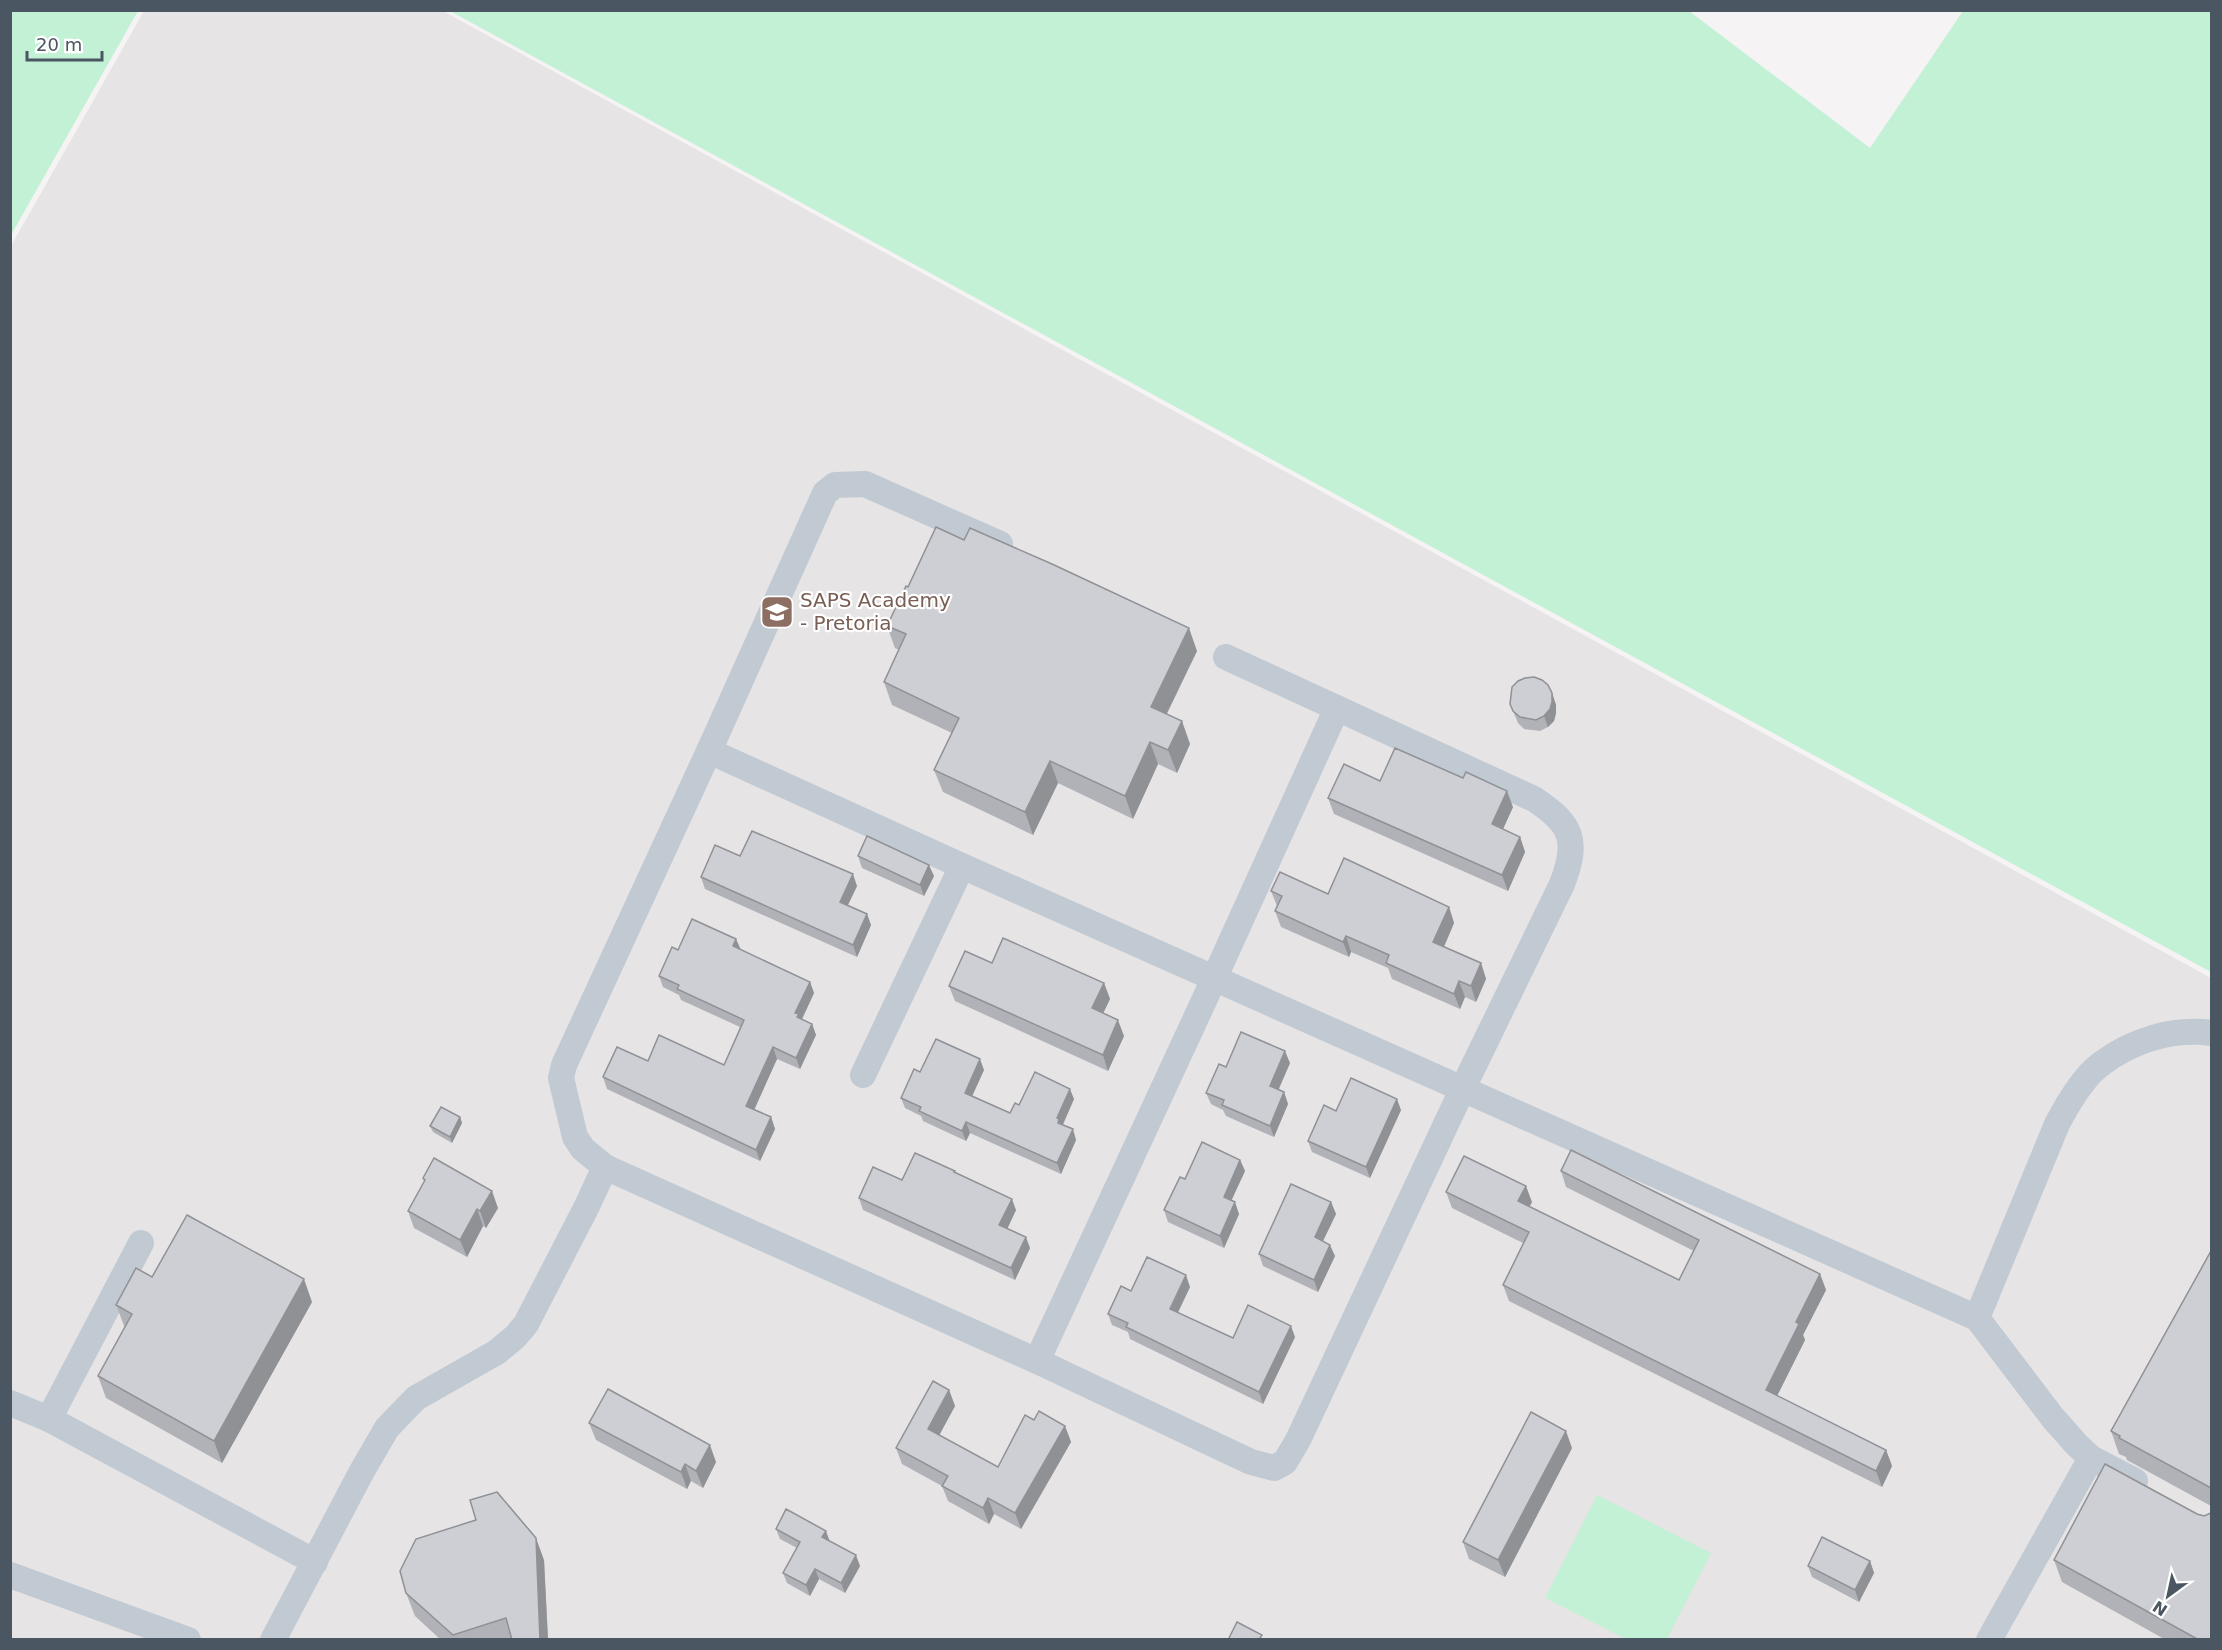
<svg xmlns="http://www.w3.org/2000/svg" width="2222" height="1650" viewBox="0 0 2222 1650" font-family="'DejaVu Sans',sans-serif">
<rect width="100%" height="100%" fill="#f5f3f3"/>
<path fill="#e6e4e5" d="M 144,11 L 443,11 L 2211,978 L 2211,1639 L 11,1640 L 11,246 Z"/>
<g fill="#c3f1d5">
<path d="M 11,10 L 138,11 L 11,235 L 10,11 Z"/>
<path d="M 450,11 L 1689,11 L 1870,148 L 1963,11 L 2211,11 L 2211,972 Z"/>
<path d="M 1597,1495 L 1711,1553 L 1667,1639 L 1626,1639 L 1545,1598 Z"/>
</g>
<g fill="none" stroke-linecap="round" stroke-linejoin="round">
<g stroke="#c1cad2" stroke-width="26">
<path d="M 1000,544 L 865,484 L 835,485 L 825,493 L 709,751 L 564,1065 L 561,1078 L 575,1137 L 583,1149 L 605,1167 L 1037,1361 L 1251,1462 L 1274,1468 L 1285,1462 L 1298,1440 L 1462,1090 L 1562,884 C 1579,840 1572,824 1534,799 L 1226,657"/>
<path d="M 709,751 L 962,866 L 1977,1318 L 2053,1418 L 2077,1445 L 2091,1458 L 2135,1481"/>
<path d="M 863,1075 L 962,866"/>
<path d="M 1977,1318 L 2057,1124 C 2067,1105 2083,1077 2101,1064 C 2133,1040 2172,1028 2212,1033"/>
<path d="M 1037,1361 L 1214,979 L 1337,708"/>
<path d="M 10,1403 L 49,1419 L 315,1562"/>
<path d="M 49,1419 L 141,1243"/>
<path d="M 10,1575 L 188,1640"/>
<path d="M 273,1640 L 362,1471 L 387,1428 L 416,1398 L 497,1352 L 516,1336 L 526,1324 L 587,1206 L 605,1167"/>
<path d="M 1989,1640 L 2091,1458"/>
</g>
</g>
<g fill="#b0b2b7">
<path d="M 908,587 L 1197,651 L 1167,714 L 1190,744 L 1177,773 L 1158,764 L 1133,819 L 1058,783 L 1033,835 L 943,792 L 934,770 L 952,733 L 892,705 L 884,682 L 899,650 L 895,648 L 887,626 Z"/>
<path d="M 1552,693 L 1556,705 L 1556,713 L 1554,721 L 1548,727 L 1540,731 L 1524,729 L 1518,723 L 1510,704 Z"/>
<path d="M 1380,781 L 1513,807 L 1503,829 L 1520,837 L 1525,852 L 1508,891 L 1334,814 L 1328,798 Z"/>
<path d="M 740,856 L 857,886 L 848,905 L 867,914 L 871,925 L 857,957 L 705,889 L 701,877 Z"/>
<path d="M 858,856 L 934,876 L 924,896 L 862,868 Z"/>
<path d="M 1271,891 L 1328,894 L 1449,907 L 1454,923 L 1444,947 L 1481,963 L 1486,979 L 1476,1002 L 1465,997 L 1460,1009 L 1392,979 L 1388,968 L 1351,952 L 1349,957 L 1281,927 L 1275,911 L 1277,906 Z"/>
<path d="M 736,939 L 740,949 L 810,982 L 814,993 L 802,1019 L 812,1024 L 816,1035 L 800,1069 L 777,1059 L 754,1109 L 771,1117 L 775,1129 L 760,1161 L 607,1089 L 603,1077 L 724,1065 L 740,1027 L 681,1000 L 679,995 L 663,987 L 659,976 L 678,950 Z"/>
<path d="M 992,963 L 1104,983 L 1110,999 L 1103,1013 L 1124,1036 L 1108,1071 L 955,1001 L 949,986 Z"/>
<path d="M 1290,1063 L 1278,1089 L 1284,1092 L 1288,1104 L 1274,1137 L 1226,1116 L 1223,1110 L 1211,1104 L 1206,1093 L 1226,1067 Z"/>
<path d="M 984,1070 L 972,1096 L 1010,1113 L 1019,1105 L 1074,1099 L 1063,1125 L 1076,1140 L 1061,1174 L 970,1133 L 966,1141 L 923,1121 L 921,1116 L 905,1108 L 901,1098 L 920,1072 Z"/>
<path d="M 1401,1110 L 1370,1178 L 1312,1152 L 1308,1141 L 1336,1111 Z"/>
<path d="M 460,1117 L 462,1123 L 452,1143 L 433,1132 L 430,1126 Z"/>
<path d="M 1240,1160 L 1245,1171 L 1231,1200 L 1239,1214 L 1224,1248 L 1168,1222 L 1164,1210 L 1185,1179 Z"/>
<path d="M 955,1171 L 955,1173 L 1016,1210 L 1007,1228 L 1030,1248 L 1015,1280 L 863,1210 L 859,1198 L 902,1180 Z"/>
<path d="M 1561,1171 L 1820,1274 L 1826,1290 L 1803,1335 L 1805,1340 L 1777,1396 L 1886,1450 L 1892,1466 L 1882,1487 L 1509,1301 L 1503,1285 L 1523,1243 L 1452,1208 L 1446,1192 L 1532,1202 L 1529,1207 L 1679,1280 L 1694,1251 L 1566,1187 Z"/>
<path d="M 423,1178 L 498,1208 L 486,1228 L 483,1226 L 467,1257 L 414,1228 L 408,1211 L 424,1182 Z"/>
<path d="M 1331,1202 L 1336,1214 L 1323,1241 L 1335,1256 L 1318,1292 L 1263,1266 L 1259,1254 Z"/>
<path d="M 2211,1251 L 2211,1506 L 2127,1460 L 2126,1457 L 2119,1454 L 2111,1431 Z"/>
<path d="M 152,1277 L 312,1302 L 222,1463 L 106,1398 L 98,1376 L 125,1328 L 116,1305 Z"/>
<path d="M 1190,1287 L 1178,1313 L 1233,1338 L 1295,1337 L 1263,1404 L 1130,1339 L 1128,1332 L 1112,1325 L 1108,1314 L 1131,1291 Z"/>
<path d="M 949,1390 L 955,1406 L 939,1435 L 998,1467 L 1034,1420 L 1065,1426 L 1071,1442 L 1021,1529 L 994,1514 L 989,1524 L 948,1501 L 942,1486 L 902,1464 L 896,1448 Z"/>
<path d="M 589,1423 L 716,1462 L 703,1488 L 691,1481 L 687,1489 L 596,1440 Z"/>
<path d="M 1572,1448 L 1505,1577 L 1469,1559 L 1463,1542 Z"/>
<path d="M 776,1529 L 829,1541 L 860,1566 L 845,1593 L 819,1579 L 810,1596 L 787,1583 L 783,1573 L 797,1548 L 780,1539 Z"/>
<path d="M 544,1560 L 548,1640 L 441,1640 L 415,1616 L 406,1593 Z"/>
<path d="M 2054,1560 L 2211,1640 L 2166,1640 L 2062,1582 Z"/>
<path d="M 1870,1561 L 1874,1573 L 1859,1602 L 1812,1577 L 1808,1566 Z"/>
</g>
<g fill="#909195">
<path d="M 1189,628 L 1197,651 L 1159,729 L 1151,707 Z"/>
<path d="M 1552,693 L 1556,705 L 1556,713 L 1554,721 L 1548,727 L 1544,716 Z"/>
<path d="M 1182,721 L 1190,744 L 1177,773 L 1168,750 Z"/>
<path d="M 1150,742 L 1158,764 L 1133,819 L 1125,796 Z"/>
<path d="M 1050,761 L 1058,783 L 1033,835 L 1025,812 Z"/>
<path d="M 1507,791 L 1513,807 L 1498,840 L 1492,824 Z"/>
<path d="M 1520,837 L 1525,852 L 1508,891 L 1502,875 Z"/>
<path d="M 929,865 L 934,876 L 924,896 L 920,885 Z"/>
<path d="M 853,874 L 857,886 L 844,913 L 840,902 Z"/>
<path d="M 1449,907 L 1454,923 L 1439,958 L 1433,942 Z"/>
<path d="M 867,914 L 871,925 L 857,957 L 853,945 Z"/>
<path d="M 1346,936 L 1351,952 L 1349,957 L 1343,942 Z"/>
<path d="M 736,939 L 741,950 L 733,946 Z"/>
<path d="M 1481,963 L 1486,979 L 1476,1002 L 1471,986 Z"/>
<path d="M 1459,981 L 1465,997 L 1460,1009 L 1454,994 Z"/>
<path d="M 810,982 L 814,993 L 801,1021 L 801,1029 L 795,1013 Z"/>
<path d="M 1104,983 L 1110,999 L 1098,1024 L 1092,1008 Z"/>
<path d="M 1118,1020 L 1124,1036 L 1108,1071 L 1103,1055 Z"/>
<path d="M 812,1024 L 816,1035 L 800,1069 L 796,1058 Z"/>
<path d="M 773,1047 L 777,1059 L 751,1117 L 746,1106 Z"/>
<path d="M 1285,1051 L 1290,1063 L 1275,1098 L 1270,1086 Z"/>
<path d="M 980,1059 L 984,1070 L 969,1103 L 965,1093 Z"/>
<path d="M 1070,1089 L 1074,1099 L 1062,1126 L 1062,1134 L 1057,1118 Z"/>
<path d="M 1284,1092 L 1288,1104 L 1274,1137 L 1270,1126 Z"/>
<path d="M 1397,1099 L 1401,1110 L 1370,1178 L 1366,1167 Z"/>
<path d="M 460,1117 L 462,1123 L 452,1143 L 450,1137 Z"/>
<path d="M 771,1117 L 775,1129 L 760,1161 L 756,1150 Z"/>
<path d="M 966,1122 L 970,1133 L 966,1141 L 962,1131 Z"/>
<path d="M 1073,1129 L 1076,1140 L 1061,1174 L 1057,1163 Z"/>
<path d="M 1240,1160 L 1245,1171 L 1228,1208 L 1224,1197 Z"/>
<path d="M 1526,1186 L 1532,1202 L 1524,1217 L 1518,1201 Z"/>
<path d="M 492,1191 L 498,1208 L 486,1228 L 480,1211 Z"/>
<path d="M 1012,1199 L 1016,1210 L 1004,1236 L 999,1225 Z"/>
<path d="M 1235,1202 L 1239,1214 L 1224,1248 L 1220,1236 Z"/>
<path d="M 1331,1202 L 1336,1214 L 1319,1249 L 1315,1237 Z"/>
<path d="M 477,1209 L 483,1226 L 467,1257 L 460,1240 Z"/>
<path d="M 1026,1237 L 1030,1248 L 1015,1280 L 1011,1268 Z"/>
<path d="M 1330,1245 L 1335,1256 L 1318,1292 L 1314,1280 Z"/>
<path d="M 1820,1274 L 1826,1290 L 1803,1335 L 1805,1340 L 1772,1406 L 1766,1390 L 1796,1322 Z"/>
<path d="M 1186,1275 L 1190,1287 L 1174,1320 L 1170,1309 Z"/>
<path d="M 304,1279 L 312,1302 L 222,1463 L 214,1441 Z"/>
<path d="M 1291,1326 L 1295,1337 L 1263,1404 L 1259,1392 Z"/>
<path d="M 949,1390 L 955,1406 L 934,1445 L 928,1429 Z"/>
<path d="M 1065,1426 L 1071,1442 L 1021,1529 L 1015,1513 Z"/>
<path d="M 1566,1431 L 1572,1448 L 1505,1577 L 1498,1560 Z"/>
<path d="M 710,1445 L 716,1462 L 703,1488 L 696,1471 Z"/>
<path d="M 1886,1450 L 1892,1466 L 1882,1487 L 1876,1471 Z"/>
<path d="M 685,1464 L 691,1481 L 687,1489 L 681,1472 Z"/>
<path d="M 988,1498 L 994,1514 L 989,1524 L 983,1508 Z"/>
<path d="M 826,1531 L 830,1542 L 822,1537 Z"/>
<path d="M 536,1538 L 544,1560 L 548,1640 L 540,1640 Z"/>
<path d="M 856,1555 L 860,1566 L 845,1593 L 841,1583 Z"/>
<path d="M 1870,1561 L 1874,1573 L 1859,1602 L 1855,1590 Z"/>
<path d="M 815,1569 L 819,1579 L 810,1596 L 806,1585 Z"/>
</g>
<g fill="#cdcfd5" stroke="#909195" stroke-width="1.5">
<path d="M 936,527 L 964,540 L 970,528 L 1052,564 L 1189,628 L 1151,707 L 1182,721 L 1168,750 L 1150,742 L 1125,796 L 1050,761 L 1025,812 L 934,770 L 959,718 L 884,682 L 906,634 L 887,626 L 906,586 L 908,587 Z"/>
<path d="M 1534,677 L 1542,680 L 1548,685 L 1552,693 L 1552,702 L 1550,709 L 1544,716 L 1536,720 L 1520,717 L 1513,711 L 1510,704 L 1512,687 L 1518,681 L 1525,678 Z"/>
<path d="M 1395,748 L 1463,778 L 1466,772 L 1507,791 L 1492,824 L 1520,837 L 1502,875 L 1328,798 L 1344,764 L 1380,781 Z"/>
<path d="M 752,831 L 853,874 L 840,902 L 867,914 L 853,945 L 701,877 L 715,845 L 740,856 Z"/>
<path d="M 867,836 L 929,865 L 920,885 L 858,856 Z"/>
<path d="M 1344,858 L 1449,907 L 1433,942 L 1481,963 L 1471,986 L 1459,981 L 1454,994 L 1386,963 L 1389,955 L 1346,936 L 1343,942 L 1275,911 L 1282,896 L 1271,891 L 1280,872 L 1328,894 Z"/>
<path d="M 692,919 L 736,939 L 733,946 L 810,982 L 795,1013 L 799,1014 L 797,1017 L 812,1024 L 796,1058 L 773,1047 L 746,1106 L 771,1117 L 756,1150 L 603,1077 L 617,1047 L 648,1061 L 659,1035 L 724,1065 L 744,1020 L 677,989 L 679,985 L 659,976 L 672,947 L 678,950 Z"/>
<path d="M 1003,938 L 1104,983 L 1092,1008 L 1118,1020 L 1103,1055 L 949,986 L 965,951 L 992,963 Z"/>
<path d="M 1241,1032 L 1285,1051 L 1270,1086 L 1284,1092 L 1270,1126 L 1222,1105 L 1224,1100 L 1206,1093 L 1219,1064 L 1226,1067 Z"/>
<path d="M 936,1039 L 980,1059 L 965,1093 L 1010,1113 L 1015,1103 L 1019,1105 L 1035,1072 L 1070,1089 L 1057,1118 L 1059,1119 L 1058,1123 L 1073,1129 L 1057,1163 L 966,1122 L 962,1131 L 919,1111 L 921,1107 L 901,1098 L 914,1069 L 920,1072 Z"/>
<path d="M 1351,1078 L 1397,1099 L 1366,1167 L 1308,1141 L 1324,1105 L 1336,1111 Z"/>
<path d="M 441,1107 L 460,1117 L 450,1137 L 430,1126 Z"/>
<path d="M 1202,1142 L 1240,1160 L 1224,1197 L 1235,1202 L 1220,1236 L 1164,1210 L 1180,1177 L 1185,1179 Z"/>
<path d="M 1571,1150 L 1820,1274 L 1796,1322 L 1799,1324 L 1766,1390 L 1886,1450 L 1876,1471 L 1503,1285 L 1529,1232 L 1446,1192 L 1464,1156 L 1526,1186 L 1518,1201 L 1679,1280 L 1699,1240 L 1561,1171 Z"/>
<path d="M 915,1153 L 955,1171 L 954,1172 L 1012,1199 L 999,1225 L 1026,1237 L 1011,1268 L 859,1198 L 873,1167 L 902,1180 Z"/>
<path d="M 434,1158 L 492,1191 L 480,1211 L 477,1209 L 460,1240 L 408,1211 L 425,1180 L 423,1178 Z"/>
<path d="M 1291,1184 L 1331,1202 L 1315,1237 L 1330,1245 L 1314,1280 L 1259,1254 Z"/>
<path d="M 187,1215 L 304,1279 L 214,1441 L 98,1376 L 132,1314 L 116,1305 L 136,1268 L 152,1277 Z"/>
<path d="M 2211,1251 L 2211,1488 L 2119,1438 L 2120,1436 L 2111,1431 Z"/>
<path d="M 1147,1257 L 1186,1275 L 1170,1309 L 1233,1338 L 1248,1305 L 1291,1326 L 1259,1392 L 1126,1327 L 1128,1323 L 1108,1314 L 1121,1286 L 1131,1291 Z"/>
<path d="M 933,1381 L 949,1390 L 928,1429 L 998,1467 L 1025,1415 L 1034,1420 L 1039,1411 L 1065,1426 L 1015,1513 L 988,1498 L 983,1508 L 942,1486 L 948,1476 L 896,1448 Z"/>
<path d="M 608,1389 L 710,1445 L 696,1471 L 685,1464 L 681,1472 L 589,1423 Z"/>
<path d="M 1531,1412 L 1566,1431 L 1498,1560 L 1463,1542 Z"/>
<path d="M 2105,1464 L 2197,1514 L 2204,1516 L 2211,1513 L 2211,1640 L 2199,1640 L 2054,1560 Z"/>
<path d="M 497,1492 L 536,1538 L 540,1640 L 512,1640 L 506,1618 L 453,1635 L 406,1593 L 400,1571 L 416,1539 L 476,1520 L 470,1500 Z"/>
<path d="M 786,1509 L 826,1531 L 822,1537 L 856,1555 L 841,1583 L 815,1569 L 806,1585 L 783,1573 L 800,1542 L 776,1529 Z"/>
<path d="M 1822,1537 L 1870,1561 L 1855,1590 L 1808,1566 Z"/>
<path d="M 1237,1622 L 1262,1635 L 1259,1640 L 1228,1640 Z"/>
</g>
<defs>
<g id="university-square" transform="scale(1.725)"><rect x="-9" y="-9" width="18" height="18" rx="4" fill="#8d6e63" stroke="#fff"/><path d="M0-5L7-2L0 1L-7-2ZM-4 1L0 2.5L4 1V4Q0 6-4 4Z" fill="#fff"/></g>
</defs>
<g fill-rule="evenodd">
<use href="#university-square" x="777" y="612"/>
</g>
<g text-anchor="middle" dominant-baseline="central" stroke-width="4.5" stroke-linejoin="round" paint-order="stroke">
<g font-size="20" fill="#785e54" stroke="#fff" text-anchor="start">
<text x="800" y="600">SAPS Academy<tspan x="800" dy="23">- Pretoria</tspan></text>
</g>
</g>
<rect width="2222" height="1650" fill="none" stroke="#4a5661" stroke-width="24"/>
<g transform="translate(2168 1596) rotate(213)" stroke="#ffffff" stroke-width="4.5" paint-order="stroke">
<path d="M0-4.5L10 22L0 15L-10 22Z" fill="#4a5661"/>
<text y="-9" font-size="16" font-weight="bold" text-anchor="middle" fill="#4a5661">N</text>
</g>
<path d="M27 51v9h75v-9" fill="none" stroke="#4a5661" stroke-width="3"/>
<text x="36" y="51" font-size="18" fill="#4a5661" stroke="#ffffff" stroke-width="4.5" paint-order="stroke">20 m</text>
</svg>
